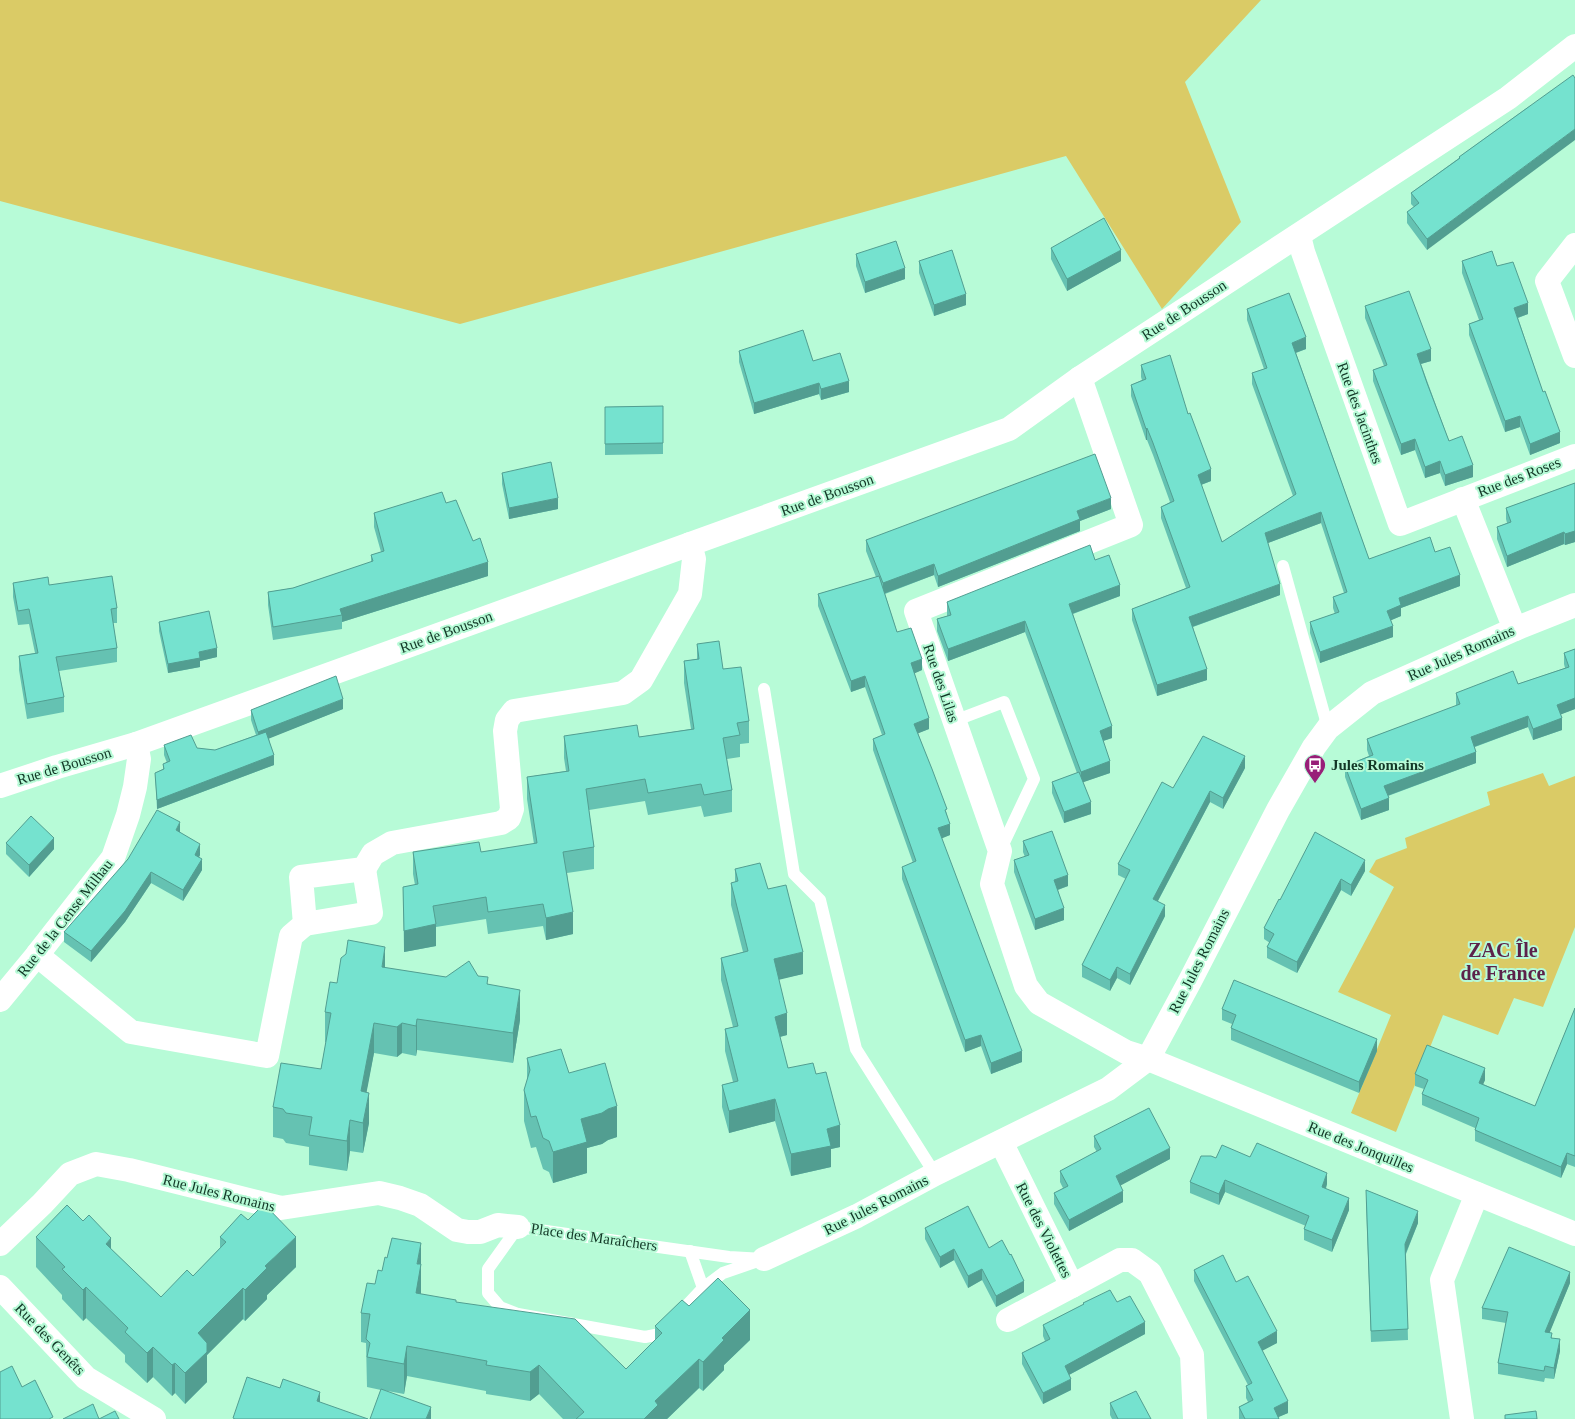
<svg xmlns="http://www.w3.org/2000/svg" width="1575" height="1419" viewBox="0 0 1575 1419" font-family="Georgia,serif">
<rect width="100%" height="100%" fill="#b7fbd7"/>
<g fill="#dacb66">
<path d="M 0,0 L 1261,0 L 1185,82 L 1241,222 L 1162,309 L 1066,156 L 460,324 L 0,201 Z"/>
<path d="M 1543,773 L 1549,786 L 1575,776 L 1575,927 L 1543,1007 L 1514,998 L 1498,1035 L 1443,1015 L 1396,1132 L 1351,1113 L 1391,1015 L 1338,992 L 1394,887 L 1369,872 L 1376,860 L 1407,848 L 1405,838 L 1490,805 L 1487,792 Z"/>
</g>
<g fill="none" stroke-linecap="round" stroke-linejoin="round">
<g stroke="#fff" stroke-width="12">
<path d="M 1283,566 L 1328,728"/>
<path d="M 764,689 L 794,874 L 820,900 L 856,1049 L 935,1174"/>
<path d="M 954,721 L 1004,702 L 1034,779 L 1000,851"/>
<path d="M 518,1227 L 729,1257 L 764,1259 L 723,1273 L 703,1288 L 660,1334 L 645,1337 L 518,1314 L 500,1307 L 488,1293 L 488,1269 Z"/>
<path d="M 690,1251 L 703,1288"/>
</g>
<g stroke="#fff" stroke-width="24">
<path d="M 1299,236 L 1303,252 L 1400,524 L 1575,456"/>
<path d="M 1575,245 L 1547,281 L 1575,356"/>
<path d="M 1080,378 L 1131,525 L 916,611 L 1000,851 L 992,884 L 1026,986 L 1039,1003 L 1126,1052 L 1148,1059 L 1575,1234"/>
<path d="M 1463,499 L 1515,629"/>
<path d="M 0,786 L 57,767 L 136,744 L 1009,429 L 1080,378 L 1508,98 L 1575,46"/>
<path d="M 305,924 L 371,913 L 364,869"/>
<path d="M 37,955 L 131,1032 L 267,1056 L 291,936 L 305,924 L 301,877 L 364,869 L 373,854 L 392,843 L 501,823 L 509,818 L 512,809 L 505,731 L 507,720 L 514,711 L 623,693 L 641,680 L 690,594 L 694,559 L 690,544"/>
<path d="M 0,1000 L 37,955 L 113,858 L 128,815 L 135,787 L 139,759 L 136,744"/>
<path d="M 1001,1142 L 1072,1286 L 1120,1260 L 1132,1260 L 1150,1273 L 1192,1355 L 1195,1419"/>
<path d="M 0,1244 L 42,1204 L 70,1174 L 96,1164 L 129,1170 L 281,1208 L 379,1193 L 400,1198 L 420,1205 L 457,1230 L 468,1232 L 480,1232 L 498,1225 L 518,1227"/>
<path d="M 764,1259 L 857,1216 L 935,1174 L 1108,1089 L 1148,1059 L 1190,981 L 1278,810 L 1314,747 L 1328,728 L 1372,693 L 1515,629 L 1575,605"/>
<path d="M 0,1287 L 86,1378 L 154,1419"/>
<path d="M 1008,1320 L 1072,1286"/>
<path d="M 1462,1419 L 1442,1280 L 1477,1194"/>
</g>
</g>
<g fill="#65c2b2">
<path d="M 1531,105 L 1427,250 L 1407,223 L 1407,212 L 1414,207 L 1411,204 L 1411,193 L 1459,158 L 1459,157 Z"/>
<path d="M 1051,248 L 1121,261 L 1067,291 L 1051,259 Z"/>
<path d="M 856,254 L 905,279 L 865,293 L 856,266 Z"/>
<path d="M 919,261 L 966,305 L 934,316 L 919,273 Z"/>
<path d="M 1462,261 L 1497,266 L 1528,314 L 1518,318 L 1560,443 L 1530,455 L 1520,427 L 1505,432 L 1469,335 L 1469,324 L 1479,320 L 1462,273 Z"/>
<path d="M 1365,306 L 1431,361 L 1421,364 L 1449,441 L 1473,477 L 1445,486 L 1440,473 L 1425,478 L 1415,450 L 1401,455 L 1373,381 L 1373,370 L 1384,366 L 1365,318 Z"/>
<path d="M 1247,309 L 1306,349 L 1296,353 L 1369,559 L 1435,552 L 1460,586 L 1401,608 L 1401,616 L 1391,620 L 1393,637 L 1320,663 L 1310,633 L 1310,622 L 1335,614 L 1333,608 L 1333,597 L 1344,593 L 1321,523 L 1268,543 L 1280,595 L 1193,627 L 1207,680 L 1157,696 L 1132,620 L 1132,609 L 1186,588 L 1161,518 L 1161,507 L 1170,502 L 1153,455 L 1147,440 L 1146,440 L 1131,396 L 1131,385 L 1142,380 L 1141,377 L 1141,365 L 1188,414 L 1211,481 L 1201,485 L 1222,542 L 1293,496 L 1252,384 L 1252,373 L 1264,369 L 1247,320 Z"/>
<path d="M 739,351 L 813,361 L 849,392 L 821,400 L 819,394 L 754,414 L 739,362 Z"/>
<path d="M 663,406 L 663,454 L 605,455 L 605,407 Z"/>
<path d="M 502,473 L 558,509 L 509,519 L 502,484 Z"/>
<path d="M 1575,483 L 1575,542 L 1565,545 L 1564,544 L 1507,567 L 1497,539 L 1497,527 L 1507,523 L 1506,519 L 1506,508 Z"/>
<path d="M 446,503 L 488,576 L 342,622 L 342,629 L 273,640 L 268,605 L 268,592 L 293,588 L 371,562 L 371,555 L 381,552 L 374,527 L 374,513 Z"/>
<path d="M 1111,509 L 1080,521 L 1080,531 L 938,587 L 934,575 L 885,594 L 897,632 L 922,670 L 914,673 L 929,729 L 918,733 L 947,814 L 950,835 L 941,838 L 1022,1062 L 991,1074 L 981,1046 L 965,1052 L 902,879 L 902,867 L 913,863 L 873,750 L 873,739 L 882,735 L 865,687 L 851,692 L 818,606 L 818,594 L 876,577 L 866,551 L 866,540 Z"/>
<path d="M 1095,560 L 1120,596 L 1073,614 L 1112,738 L 1103,741 L 1110,773 L 1083,782 L 1091,814 L 1064,823 L 1052,793 L 1052,782 L 1077,773 L 1025,632 L 948,661 L 937,631 L 937,619 L 947,616 L 947,602 Z"/>
<path d="M 13,583 L 49,585 L 117,608 L 117,623 L 113,623 L 117,648 L 117,662 L 59,671 L 64,697 L 64,712 L 27,719 L 19,670 L 19,656 L 35,653 L 29,624 L 18,625 L 13,597 Z"/>
<path d="M 159,622 L 217,657 L 200,661 L 200,667 L 168,673 L 159,631 Z"/>
<path d="M 697,644 L 723,669 L 749,721 L 749,743 L 740,744 L 740,757 L 727,759 L 732,790 L 732,812 L 704,817 L 701,806 L 648,815 L 645,801 L 589,810 L 594,847 L 594,869 L 567,873 L 573,934 L 546,940 L 543,926 L 488,934 L 486,919 L 436,927 L 436,946 L 404,952 L 403,887 L 415,885 L 413,874 L 413,852 L 481,852 L 534,844 L 527,799 L 527,777 L 566,771 L 564,758 L 564,736 L 639,737 L 691,729 L 684,683 L 684,661 L 697,659 Z"/>
<path d="M 1575,649 L 1575,709 L 1561,714 L 1562,730 L 1533,740 L 1528,727 L 1475,747 L 1476,763 L 1388,796 L 1389,810 L 1361,820 L 1345,777 L 1345,766 L 1369,756 L 1367,750 L 1367,739 L 1456,706 L 1456,693 L 1518,684 L 1565,668 L 1564,664 L 1564,653 Z"/>
<path d="M 343,709 L 269,738 L 274,765 L 157,809 L 155,773 L 163,769 L 163,764 L 167,763 L 164,755 L 164,745 L 215,750 L 256,735 L 251,720 L 251,710 Z"/>
<path d="M 1245,768 L 1223,809 L 1210,802 L 1158,901 L 1165,916 L 1130,985 L 1117,978 L 1110,991 L 1082,977 L 1082,965 L 1126,879 L 1118,875 L 1118,864 L 1173,788 Z"/>
<path d="M 180,832 L 200,855 L 199,857 L 202,870 L 183,901 L 151,883 L 125,922 L 91,962 L 64,942 L 64,932 Z"/>
<path d="M 1023,841 L 1068,886 L 1058,890 L 1064,920 L 1035,930 L 1014,872 L 1014,860 L 1025,857 L 1023,852 Z"/>
<path d="M 6,843 L 54,849 L 29,877 L 6,854 Z"/>
<path d="M 735,869 L 768,889 L 803,974 L 779,979 L 787,1035 L 780,1037 L 788,1068 L 816,1074 L 840,1147 L 831,1149 L 831,1167 L 791,1176 L 775,1121 L 729,1133 L 722,1107 L 722,1085 L 733,1082 L 725,1051 L 725,1029 L 733,1027 L 721,980 L 721,958 L 743,952 L 731,905 L 731,883 L 735,882 Z"/>
<path d="M 1365,871 L 1351,896 L 1341,890 L 1297,973 L 1267,958 L 1267,947 L 1270,943 L 1264,939 L 1264,928 L 1280,900 Z"/>
<path d="M 385,968 L 446,977 L 478,976 L 488,984 L 520,1020 L 513,1063 L 417,1050 L 416,1056 L 402,1053 L 397,1057 L 374,1053 L 366,1092 L 369,1123 L 363,1153 L 350,1151 L 347,1171 L 309,1165 L 309,1147 L 286,1143 L 283,1139 L 273,1137 L 273,1107 L 321,1069 L 326,1042 L 325,1042 L 325,1012 L 337,983 Z"/>
<path d="M 1575,1008 L 1575,1167 L 1567,1164 L 1561,1178 L 1475,1141 L 1475,1128 L 1422,1105 L 1422,1094 L 1424,1089 L 1415,1086 L 1415,1074 L 1485,1080 L 1483,1084 L 1535,1106 Z"/>
<path d="M 1222,1009 L 1377,1051 L 1359,1093 L 1231,1040 L 1231,1028 L 1232,1024 L 1222,1020 Z"/>
<path d="M 527,1058 L 569,1073 L 617,1137 L 608,1140 L 602,1144 L 587,1148 L 587,1173 L 553,1183 L 549,1172 L 543,1169 L 536,1147 L 531,1148 L 524,1121 L 524,1090 L 527,1081 Z"/>
<path d="M 1094,1136 L 1170,1159 L 1120,1185 L 1123,1202 L 1069,1231 L 1054,1204 L 1054,1193 L 1063,1188 L 1060,1182 L 1060,1171 L 1097,1152 L 1094,1147 Z"/>
<path d="M 1250,1157 L 1327,1184 L 1326,1189 L 1349,1210 L 1332,1252 L 1304,1240 L 1304,1229 L 1306,1226 L 1225,1192 L 1219,1205 L 1190,1193 L 1190,1182 L 1216,1158 Z"/>
<path d="M 1366,1202 L 1418,1223 L 1406,1254 L 1408,1340 L 1371,1342 Z"/>
<path d="M 925,1228 L 989,1248 L 1024,1292 L 996,1307 L 982,1280 L 968,1288 L 954,1260 L 940,1268 L 925,1239 Z"/>
<path d="M 36,1237 L 111,1249 L 161,1297 L 193,1276 L 220,1248 L 220,1237 L 296,1267 L 267,1295 L 267,1299 L 245,1321 L 243,1319 L 207,1355 L 207,1382 L 185,1404 L 175,1393 L 172,1396 L 153,1377 L 147,1383 L 125,1362 L 125,1355 L 86,1318 L 83,1321 L 62,1299 L 62,1295 L 36,1267 Z"/>
<path d="M 421,1264 L 421,1294 L 456,1302 L 626,1369 L 655,1340 L 655,1326 L 689,1306 L 750,1340 L 724,1365 L 724,1370 L 703,1391 L 699,1388 L 667,1419 L 563,1419 L 539,1394 L 530,1401 L 486,1394 L 486,1391 L 407,1376 L 404,1394 L 382,1390 L 431,1419 L 381,1390 L 367,1387 L 366,1343 L 361,1342 L 361,1313 L 382,1271 Z"/>
<path d="M 1194,1270 L 1236,1282 L 1277,1343 L 1262,1350 L 1288,1413 L 1278,1417 L 1279,1419 L 1239,1419 L 1239,1407 L 1248,1402 L 1246,1398 L 1246,1386 L 1248,1385 L 1194,1281 Z"/>
<path d="M 1570,1283 L 1549,1333 L 1560,1351 L 1554,1379 L 1545,1378 L 1544,1382 L 1498,1374 L 1498,1363 L 1506,1323 L 1482,1319 L 1482,1308 Z"/>
<path d="M 1117,1302 L 1145,1334 L 1069,1375 L 1071,1390 L 1043,1404 L 1022,1364 L 1022,1353 L 1045,1341 L 1043,1336 L 1043,1325 L 1083,1305 L 1083,1303 Z"/>
<path d="M 1110,1403 L 1151,1419 L 1112,1419 L 1110,1415 Z"/>
</g>
<g fill="#529e91">
<path d="M 1575,129 L 1575,140 L 1427,250 L 1427,239 Z"/>
<path d="M 1121,250 L 1121,261 L 1067,291 L 1067,279 Z"/>
<path d="M 905,268 L 905,279 L 865,293 L 865,282 Z"/>
<path d="M 966,294 L 966,305 L 934,316 L 934,305 Z"/>
<path d="M 1528,303 L 1528,314 L 1514,319 L 1514,308 Z"/>
<path d="M 1306,337 L 1306,349 L 1292,354 L 1292,343 Z"/>
<path d="M 1431,349 L 1431,361 L 1417,365 L 1417,354 Z"/>
<path d="M 849,381 L 849,392 L 821,400 L 821,389 Z"/>
<path d="M 819,383 L 819,394 L 754,414 L 754,403 Z"/>
<path d="M 1520,416 L 1520,427 L 1505,432 L 1505,421 Z"/>
<path d="M 1147,428 L 1147,440 L 1146,440 L 1146,429 Z"/>
<path d="M 1560,432 L 1560,443 L 1530,455 L 1530,444 Z"/>
<path d="M 1415,439 L 1415,450 L 1401,455 L 1401,444 Z"/>
<path d="M 1440,461 L 1440,473 L 1425,478 L 1425,467 Z"/>
<path d="M 1473,465 L 1473,477 L 1445,486 L 1445,475 Z"/>
<path d="M 1211,469 L 1211,481 L 1198,486 L 1198,475 Z"/>
<path d="M 558,498 L 558,509 L 509,519 L 509,508 Z"/>
<path d="M 1111,498 L 1111,509 L 1080,521 L 1080,531 L 938,587 L 938,576 L 1077,511 Z"/>
<path d="M 1321,512 L 1321,523 L 1265,544 L 1265,533 Z"/>
<path d="M 1575,531 L 1575,542 L 1565,545 L 1565,534 Z"/>
<path d="M 1564,532 L 1564,544 L 1507,567 L 1507,556 Z"/>
<path d="M 488,562 L 488,576 L 342,622 L 342,615 L 340,609 Z"/>
<path d="M 934,564 L 934,575 L 883,594 L 883,583 Z"/>
<path d="M 1460,575 L 1460,586 L 1401,608 L 1401,616 L 1387,622 L 1387,611 L 1399,598 Z"/>
<path d="M 1280,584 L 1280,595 L 1189,628 L 1189,617 Z"/>
<path d="M 1120,585 L 1120,596 L 1069,615 L 1069,604 Z"/>
<path d="M 1025,621 L 1025,632 L 948,661 L 948,649 Z"/>
<path d="M 1393,626 L 1393,637 L 1320,663 L 1320,652 Z"/>
<path d="M 217,648 L 217,657 L 200,661 L 200,667 L 168,673 L 168,664 L 199,652 Z"/>
<path d="M 922,659 L 922,670 L 911,675 L 911,663 Z"/>
<path d="M 1207,669 L 1207,680 L 1157,696 L 1157,685 Z"/>
<path d="M 865,676 L 865,687 L 851,692 L 851,681 Z"/>
<path d="M 1575,698 L 1575,709 L 1557,716 L 1557,705 Z"/>
<path d="M 343,699 L 343,709 L 258,743 L 258,732 Z"/>
<path d="M 1528,716 L 1528,727 L 1471,748 L 1471,737 Z"/>
<path d="M 929,718 L 929,729 L 914,735 L 914,724 Z"/>
<path d="M 1562,718 L 1562,730 L 1533,740 L 1533,729 Z"/>
<path d="M 1112,726 L 1112,738 L 1100,742 L 1100,731 Z"/>
<path d="M 1476,752 L 1476,763 L 1384,797 L 1384,786 Z"/>
<path d="M 274,755 L 274,765 L 157,809 L 157,800 Z"/>
<path d="M 1245,756 L 1245,768 L 1223,809 L 1223,798 Z"/>
<path d="M 1110,761 L 1110,773 L 1081,783 L 1081,772 Z"/>
<path d="M 1210,791 L 1210,802 L 1153,910 L 1153,899 Z"/>
<path d="M 1389,798 L 1389,810 L 1361,820 L 1361,809 Z"/>
<path d="M 1091,802 L 1091,814 L 1064,823 L 1064,812 Z"/>
<path d="M 180,822 L 180,833 L 176,830 Z"/>
<path d="M 950,824 L 950,835 L 938,840 L 938,828 Z"/>
<path d="M 54,838 L 54,849 L 29,877 L 29,865 Z"/>
<path d="M 200,844 L 200,855 L 195,865 L 195,855 Z"/>
<path d="M 202,859 L 202,870 L 183,901 L 183,890 Z"/>
<path d="M 1365,860 L 1365,871 L 1351,896 L 1351,885 Z"/>
<path d="M 151,872 L 151,883 L 125,922 L 91,962 L 91,951 Z"/>
<path d="M 1068,875 L 1068,886 L 1054,891 L 1054,880 Z"/>
<path d="M 1341,879 L 1341,890 L 1297,973 L 1297,962 Z"/>
<path d="M 1165,905 L 1165,916 L 1130,985 L 1130,974 Z"/>
<path d="M 1064,908 L 1064,920 L 1035,930 L 1035,919 Z"/>
<path d="M 573,912 L 573,934 L 546,940 L 546,918 Z"/>
<path d="M 436,924 L 436,946 L 404,952 L 404,931 Z"/>
<path d="M 385,947 L 385,977 L 382,967 Z"/>
<path d="M 803,952 L 803,974 L 774,981 L 774,959 Z"/>
<path d="M 1117,967 L 1117,978 L 1110,991 L 1110,980 Z"/>
<path d="M 520,990 L 520,1020 L 513,1063 L 513,1033 Z"/>
<path d="M 787,1013 L 787,1035 L 775,1038 L 775,1017 Z"/>
<path d="M 417,1019 L 417,1050 L 416,1056 L 416,1026 Z"/>
<path d="M 374,1023 L 374,1053 L 361,1122 L 361,1091 Z"/>
<path d="M 402,1023 L 402,1053 L 397,1057 L 397,1027 Z"/>
<path d="M 981,1035 L 981,1046 L 965,1052 L 965,1040 Z"/>
<path d="M 1377,1039 L 1377,1051 L 1359,1093 L 1359,1082 Z"/>
<path d="M 1022,1051 L 1022,1062 L 991,1074 L 991,1063 Z"/>
<path d="M 1485,1068 L 1485,1080 L 1479,1094 L 1479,1083 Z"/>
<path d="M 369,1093 L 369,1123 L 363,1153 L 363,1123 Z"/>
<path d="M 775,1099 L 775,1121 L 729,1133 L 729,1111 Z"/>
<path d="M 617,1106 L 617,1137 L 608,1140 L 602,1144 L 587,1148 L 587,1173 L 553,1183 L 553,1152 L 581,1119 L 608,1109 Z"/>
<path d="M 350,1120 L 350,1151 L 347,1171 L 347,1141 Z"/>
<path d="M 840,1125 L 840,1147 L 831,1149 L 831,1167 L 791,1176 L 791,1154 L 827,1129 Z"/>
<path d="M 1170,1148 L 1170,1159 L 1116,1188 L 1116,1176 Z"/>
<path d="M 1567,1153 L 1567,1164 L 1561,1178 L 1561,1167 Z"/>
<path d="M 1327,1173 L 1327,1184 L 1322,1198 L 1322,1187 Z"/>
<path d="M 1225,1180 L 1225,1192 L 1219,1205 L 1219,1194 Z"/>
<path d="M 1123,1191 L 1123,1202 L 1069,1231 L 1069,1220 Z"/>
<path d="M 1349,1198 L 1349,1210 L 1332,1252 L 1332,1240 Z"/>
<path d="M 1418,1211 L 1418,1223 L 1405,1255 L 1405,1244 Z"/>
<path d="M 296,1237 L 296,1267 L 267,1295 L 267,1299 L 245,1321 L 245,1290 L 265,1266 Z"/>
<path d="M 111,1238 L 111,1269 L 106,1244 Z"/>
<path d="M 421,1243 L 421,1267 L 421,1264 L 421,1294 L 416,1293 L 417,1264 Z"/>
<path d="M 954,1249 L 954,1260 L 940,1268 L 940,1257 Z"/>
<path d="M 982,1269 L 982,1280 L 968,1288 L 968,1276 Z"/>
<path d="M 1570,1272 L 1570,1283 L 1545,1344 L 1545,1332 Z"/>
<path d="M 1024,1281 L 1024,1292 L 996,1307 L 996,1296 Z"/>
<path d="M 86,1287 L 86,1318 L 83,1321 L 83,1290 Z"/>
<path d="M 243,1288 L 243,1319 L 207,1355 L 207,1382 L 185,1404 L 185,1373 L 198,1333 Z"/>
<path d="M 750,1310 L 750,1340 L 724,1365 L 724,1370 L 703,1391 L 703,1362 L 722,1338 Z"/>
<path d="M 1145,1322 L 1145,1334 L 1065,1377 L 1065,1366 Z"/>
<path d="M 1277,1331 L 1277,1343 L 1258,1353 L 1258,1342 Z"/>
<path d="M 1560,1339 L 1560,1351 L 1554,1379 L 1554,1368 Z"/>
<path d="M 407,1346 L 407,1376 L 404,1394 L 404,1364 Z"/>
<path d="M 153,1347 L 153,1377 L 147,1383 L 147,1353 Z"/>
<path d="M 699,1359 L 699,1388 L 667,1419 L 644,1419 L 655,1401 Z"/>
<path d="M 175,1363 L 175,1393 L 172,1396 L 172,1365 Z"/>
<path d="M 539,1365 L 539,1394 L 530,1401 L 530,1372 Z"/>
<path d="M 1071,1379 L 1071,1390 L 1043,1404 L 1043,1393 Z"/>
<path d="M 320,1392 L 320,1419 L 317,1401 Z"/>
<path d="M 1288,1401 L 1288,1413 L 1274,1419 L 1274,1408 Z"/>
<path d="M 431,1407 L 431,1419 L 426,1419 Z"/>
</g>
<g fill="#75e2cf" stroke="#529e91">
<path d="M 1573,75 L 1575,78 L 1575,129 L 1427,239 L 1407,212 L 1419,203 L 1411,193 L 1460,158 L 1459,157 Z"/>
<path d="M 1104,218 L 1121,250 L 1067,279 L 1051,248 Z"/>
<path d="M 896,241 L 905,268 L 865,282 L 856,254 Z"/>
<path d="M 952,250 L 966,294 L 934,305 L 919,261 Z"/>
<path d="M 1492,251 L 1497,266 L 1513,262 L 1528,303 L 1514,308 L 1543,392 L 1545,391 L 1560,432 L 1530,444 L 1520,416 L 1505,421 L 1469,324 L 1483,319 L 1462,261 Z"/>
<path d="M 1409,291 L 1431,349 L 1417,354 L 1427,383 L 1449,441 L 1462,436 L 1473,465 L 1445,475 L 1440,461 L 1425,467 L 1415,439 L 1401,444 L 1373,370 L 1387,365 L 1365,306 Z"/>
<path d="M 1289,293 L 1306,337 L 1292,343 L 1369,559 L 1430,537 L 1435,552 L 1450,547 L 1460,575 L 1399,598 L 1401,605 L 1387,611 L 1393,626 L 1320,652 L 1310,622 L 1339,612 L 1333,597 L 1347,592 L 1321,512 L 1265,533 L 1280,584 L 1189,617 L 1207,669 L 1157,685 L 1132,609 L 1190,587 L 1161,507 L 1174,501 L 1153,443 L 1147,428 L 1146,429 L 1131,385 L 1146,379 L 1141,365 L 1170,355 L 1188,414 L 1190,413 L 1211,469 L 1198,475 L 1222,542 L 1296,494 L 1252,373 L 1267,368 L 1247,309 Z"/>
<path d="M 803,330 L 813,361 L 840,353 L 849,381 L 821,389 L 819,383 L 754,403 L 739,351 Z"/>
<path d="M 663,406 L 663,443 L 605,444 L 605,407 Z"/>
<path d="M 1095,454 L 1111,498 L 1077,511 L 1080,519 L 938,576 L 934,564 L 883,583 L 866,540 Z"/>
<path d="M 551,462 L 558,498 L 509,508 L 502,473 Z"/>
<path d="M 1575,483 L 1575,531 L 1565,534 L 1564,532 L 1507,556 L 1497,527 L 1511,522 L 1506,508 Z"/>
<path d="M 442,492 L 446,503 L 456,500 L 473,541 L 480,538 L 488,562 L 340,609 L 342,615 L 273,627 L 268,592 L 293,588 L 373,561 L 371,555 L 384,551 L 374,513 Z"/>
<path d="M 1090,545 L 1095,560 L 1109,555 L 1120,585 L 1069,604 L 1112,726 L 1100,731 L 1110,761 L 1081,772 L 1025,621 L 948,649 L 937,619 L 951,615 L 947,602 Z"/>
<path d="M 112,576 L 117,608 L 111,609 L 117,648 L 56,657 L 64,697 L 27,704 L 19,656 L 38,653 L 29,609 L 18,611 L 13,583 L 48,577 L 49,585 Z"/>
<path d="M 879,576 L 897,632 L 911,628 L 922,659 L 911,663 L 929,718 L 914,724 L 932,769 L 947,809 L 945,810 L 950,824 L 938,828 L 1022,1051 L 991,1063 L 981,1035 L 965,1040 L 902,867 L 916,861 L 873,739 L 885,734 L 865,676 L 851,681 L 818,594 Z"/>
<path d="M 209,611 L 217,648 L 199,652 L 200,658 L 168,664 L 159,622 Z"/>
<path d="M 719,641 L 723,669 L 741,667 L 749,721 L 737,723 L 740,735 L 723,738 L 732,790 L 704,795 L 701,784 L 648,793 L 645,779 L 586,789 L 594,847 L 563,852 L 573,912 L 546,918 L 543,904 L 488,912 L 486,897 L 433,906 L 436,924 L 404,931 L 403,887 L 418,884 L 413,852 L 479,842 L 481,852 L 537,843 L 527,777 L 569,771 L 564,736 L 637,725 L 639,737 L 694,729 L 684,661 L 699,659 L 697,644 Z"/>
<path d="M 1575,649 L 1575,698 L 1557,705 L 1562,718 L 1533,729 L 1528,716 L 1471,737 L 1476,752 L 1384,786 L 1389,798 L 1361,809 L 1345,766 L 1373,755 L 1367,739 L 1460,704 L 1456,693 L 1513,671 L 1518,684 L 1569,667 L 1564,653 Z"/>
<path d="M 336,676 L 343,699 L 258,732 L 251,710 Z"/>
<path d="M 266,732 L 274,755 L 157,800 L 155,773 L 164,769 L 163,764 L 170,761 L 164,745 L 191,735 L 197,748 L 215,750 Z"/>
<path d="M 1203,736 L 1245,756 L 1223,798 L 1210,791 L 1153,899 L 1165,905 L 1130,974 L 1117,967 L 1110,980 L 1082,965 L 1130,870 L 1118,864 L 1162,782 L 1173,788 Z"/>
<path d="M 1079,772 L 1091,802 L 1064,812 L 1052,782 Z"/>
<path d="M 157,810 L 180,822 L 176,830 L 200,844 L 195,855 L 202,859 L 183,890 L 151,872 L 125,911 L 91,951 L 64,932 L 128,859 Z"/>
<path d="M 31,816 L 54,838 L 29,865 L 6,843 Z"/>
<path d="M 1052,831 L 1068,875 L 1054,880 L 1064,908 L 1035,919 L 1014,860 L 1029,855 L 1023,841 Z"/>
<path d="M 1315,832 L 1365,860 L 1351,885 L 1341,879 L 1297,962 L 1267,947 L 1274,934 L 1264,928 L 1279,899 L 1280,900 Z"/>
<path d="M 760,863 L 768,889 L 786,885 L 803,952 L 774,959 L 787,1013 L 775,1017 L 788,1068 L 813,1063 L 816,1074 L 826,1072 L 840,1125 L 827,1129 L 831,1146 L 791,1154 L 775,1099 L 729,1111 L 722,1085 L 738,1081 L 725,1029 L 738,1026 L 721,958 L 748,951 L 731,883 L 738,881 L 735,869 Z"/>
<path d="M 348,940 L 385,947 L 382,967 L 446,977 L 469,961 L 478,976 L 488,977 L 487,984 L 520,990 L 513,1033 L 417,1019 L 416,1026 L 402,1023 L 397,1027 L 374,1023 L 361,1091 L 369,1093 L 363,1123 L 350,1120 L 347,1141 L 309,1135 L 312,1117 L 286,1113 L 283,1109 L 273,1107 L 281,1063 L 321,1069 L 331,1013 L 325,1012 L 330,982 L 337,983 L 341,958 L 346,954 Z"/>
<path d="M 1234,980 L 1377,1039 L 1359,1082 L 1231,1028 L 1236,1015 L 1222,1009 Z"/>
<path d="M 1575,1008 L 1575,1156 L 1567,1153 L 1561,1167 L 1475,1130 L 1479,1118 L 1422,1094 L 1428,1080 L 1415,1074 L 1427,1045 L 1485,1068 L 1479,1083 L 1535,1106 Z"/>
<path d="M 561,1049 L 569,1073 L 605,1063 L 617,1106 L 608,1109 L 602,1113 L 581,1119 L 587,1142 L 553,1152 L 549,1141 L 543,1138 L 536,1116 L 531,1117 L 524,1090 L 530,1070 L 527,1058 Z"/>
<path d="M 1149,1108 L 1170,1148 L 1116,1176 L 1123,1191 L 1069,1220 L 1054,1193 L 1068,1186 L 1060,1171 L 1101,1149 L 1094,1136 Z"/>
<path d="M 1257,1143 L 1327,1173 L 1322,1187 L 1349,1198 L 1332,1240 L 1304,1229 L 1309,1216 L 1225,1180 L 1219,1194 L 1190,1182 L 1201,1156 L 1211,1156 L 1216,1158 L 1222,1145 L 1250,1157 Z"/>
<path d="M 1366,1190 L 1418,1211 L 1405,1244 L 1408,1329 L 1371,1331 Z"/>
<path d="M 264,1204 L 296,1237 L 265,1266 L 267,1268 L 245,1290 L 243,1288 L 198,1333 L 207,1343 L 207,1352 L 185,1373 L 175,1363 L 172,1365 L 153,1347 L 147,1353 L 125,1332 L 128,1328 L 86,1287 L 83,1290 L 62,1269 L 65,1267 L 36,1237 L 67,1205 L 83,1221 L 89,1215 L 111,1238 L 106,1244 L 161,1297 L 187,1270 L 193,1276 L 226,1242 L 220,1237 L 241,1214 L 248,1220 Z"/>
<path d="M 968,1206 L 989,1248 L 1002,1240 L 1010,1255 L 1011,1254 L 1024,1281 L 996,1296 L 982,1269 L 968,1276 L 954,1249 L 940,1257 L 925,1228 Z"/>
<path d="M 392,1238 L 421,1243 L 417,1264 L 421,1264 L 416,1293 L 456,1300 L 456,1302 L 575,1319 L 626,1369 L 662,1333 L 655,1326 L 682,1300 L 689,1306 L 718,1278 L 750,1310 L 722,1338 L 724,1340 L 703,1362 L 699,1359 L 655,1401 L 658,1405 L 644,1419 L 576,1419 L 584,1412 L 539,1365 L 530,1372 L 486,1365 L 487,1361 L 407,1346 L 404,1364 L 367,1357 L 370,1343 L 366,1339 L 370,1314 L 361,1313 L 367,1283 L 375,1284 L 378,1270 L 382,1271 L 385,1257 L 387,1258 Z"/>
<path d="M 1509,1247 L 1570,1272 L 1545,1332 L 1552,1333 L 1551,1338 L 1560,1339 L 1554,1368 L 1545,1366 L 1544,1371 L 1498,1363 L 1508,1312 L 1482,1308 Z"/>
<path d="M 1223,1255 L 1236,1282 L 1248,1276 L 1277,1331 L 1258,1342 L 1288,1401 L 1274,1408 L 1279,1419 L 1245,1419 L 1239,1407 L 1253,1400 L 1246,1386 L 1252,1383 L 1194,1270 Z"/>
<path d="M 1110,1290 L 1117,1302 L 1130,1296 L 1145,1322 L 1065,1366 L 1071,1379 L 1043,1393 L 1022,1353 L 1050,1339 L 1043,1325 L 1084,1304 L 1083,1303 Z"/>
<path d="M 12,1366 L 22,1387 L 35,1380 L 53,1417 L 49,1419 L 0,1419 L 0,1372 Z"/>
<path d="M 247,1377 L 280,1388 L 283,1379 L 320,1392 L 317,1401 L 368,1419 L 235,1419 L 233,1418 Z"/>
<path d="M 381,1389 L 431,1407 L 426,1419 L 370,1419 Z"/>
<path d="M 1136,1391 L 1151,1419 L 1118,1419 L 1110,1403 Z"/>
<path d="M 93,1404 L 99,1419 L 115,1411 L 119,1419 L 63,1419 Z"/>
<path d="M 1536,1411 L 1537,1419 L 1505,1419 L 1505,1415 Z"/>
</g>
<defs>
<g id="bus-pin" transform="scale(1.125)"><path d="M0 17L-7.5 6A9.5 9.5 0 1 1 7.5 6Z" fill="#981e78" stroke="#b7fbd7"/><path d="M-5-6H5V4H4V6H2V4H-2V6H-4V4H-5ZM-3.5-4V0h7V-4ZM-3.5 1.2v1.5H-2V1.2ZM2 1.2v1.5H3.5V1.2Z" fill="#fff"/></g>
</defs>
<g fill-rule="evenodd">
<use href="#bus-pin" x="1315" y="765"/>
</g>
<g text-anchor="middle" dominant-baseline="central" stroke-width="4" stroke-linejoin="round" paint-order="stroke">
<g font-size="15" fill="#123726" stroke="#b7fbd7">
<text transform="translate(1184 310) rotate(-33)">Rue de Bousson</text>
<text transform="translate(1360 413) rotate(70)">Rue des Jacinthes</text>
<text transform="translate(1519 477) rotate(-21)">Rue des Roses</text>
<text transform="translate(827 495) rotate(-20)">Rue de Bousson</text>
<text transform="translate(446 632) rotate(-20)">Rue de Bousson</text>
<text transform="translate(1461 653) rotate(-24)">Rue Jules Romains</text>
<text transform="translate(941 683) rotate(71)">Rue des Lilas</text>
<text transform="translate(64 766) rotate(-17)">Rue de Bousson</text>
<text transform="translate(65 918) rotate(-52)">Rue de la Cense Milhau</text>
<text transform="translate(1199 961) rotate(-63)">Rue Jules Romains</text>
<text transform="translate(1361 1147) rotate(22)">Rue des Jonquilles</text>
<text transform="translate(219 1193) rotate(14)">Rue Jules Romains</text>
<text transform="translate(876 1205) rotate(-27)">Rue Jules Romains</text>
<text transform="translate(1044 1230) rotate(63)">Rue des Violettes</text>
<text transform="translate(594 1237) rotate(8)">Place des Maraîchers</text>
<text transform="translate(50 1339) rotate(46)">Rue des Genêts</text>
</g>
<g font-size="15" font-weight="bold" fill="#123726" stroke="#b7fbd7" text-anchor="start">
<text x="1331" y="765">Jules Romains</text>
</g>
<g font-size="20" font-weight="bold" fill="#5c224a" stroke="#b7fbd7">
<text x="1503" y="950">ZAC Île<tspan x="1503" dy="23">de France</tspan></text>
</g>
</g>
</svg>
